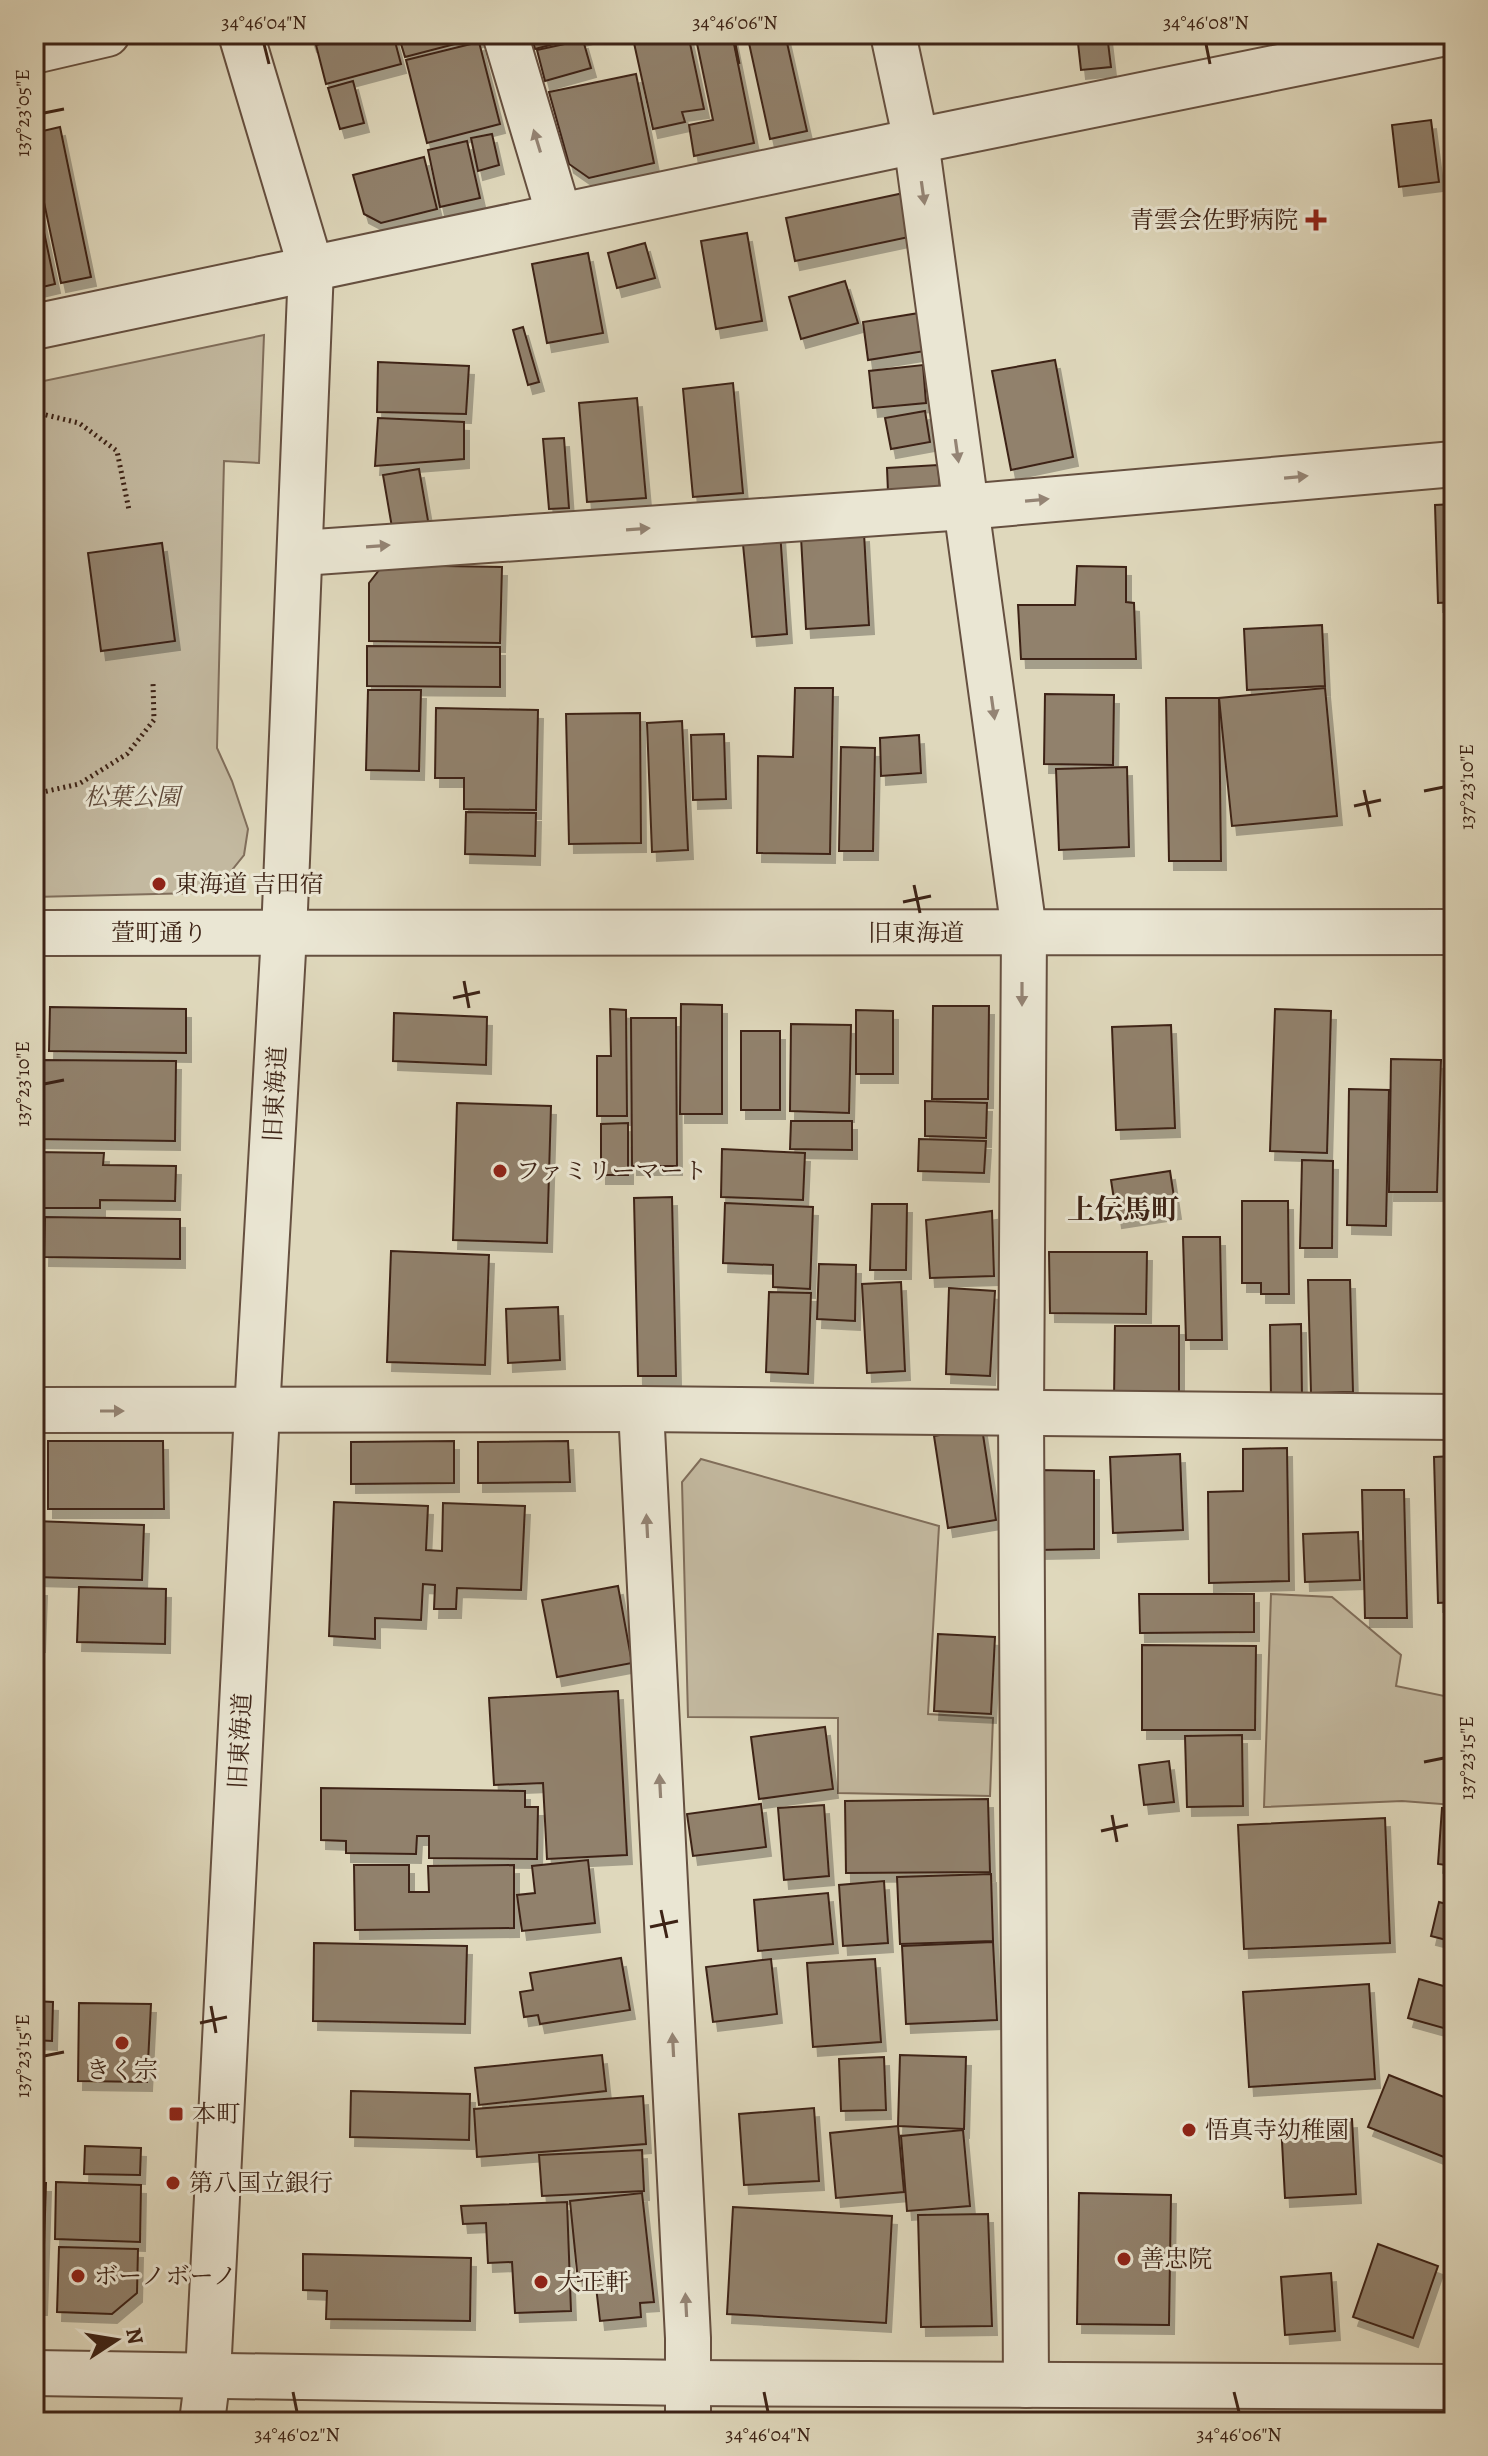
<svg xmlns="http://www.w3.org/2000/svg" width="1488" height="2456" viewBox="0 0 1488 2456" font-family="Alegreya,'Noto Serif JP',serif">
<defs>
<filter id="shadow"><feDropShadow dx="5" dy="9" stdDeviation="0" flood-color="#0004"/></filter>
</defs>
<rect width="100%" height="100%" fill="#dfd8bc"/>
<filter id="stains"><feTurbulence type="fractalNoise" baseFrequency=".0025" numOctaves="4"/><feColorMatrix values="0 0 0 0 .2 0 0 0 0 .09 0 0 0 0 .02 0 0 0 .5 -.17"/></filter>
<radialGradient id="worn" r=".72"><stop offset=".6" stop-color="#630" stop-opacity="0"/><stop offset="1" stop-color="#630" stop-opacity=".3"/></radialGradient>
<g fill="#c3b9a0" stroke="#806e5b" stroke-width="2">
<path d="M 264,335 L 259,463 L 224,461 L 217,748 L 232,781 L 248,829 L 244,855 L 224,880 L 197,893 L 34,897 L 34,383 Z"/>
<path d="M 701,1459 L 939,1526 L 928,1714 L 993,1718 L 990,1796 L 838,1793 L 838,1718 L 688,1717 L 682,1482 Z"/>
<path d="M 1271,1594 L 1332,1597 L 1401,1655 L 1396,1686 L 1454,1698 L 1454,1805 L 1402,1801 L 1264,1807 Z"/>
</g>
<g fill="#91816c" stroke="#3d2316" stroke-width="2" filter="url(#shadow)">
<path d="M 309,34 L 343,34 L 312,43 Z"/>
<path d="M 356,34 L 393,34 L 401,64 L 326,84 L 316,45 Z"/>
<path d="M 398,34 L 477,34 L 478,38 L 405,57 Z"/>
<path d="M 531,34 L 588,34 L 588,35 L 535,49 Z"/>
<path d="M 632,34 L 688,34 L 704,109 L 682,112 L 685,122 L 653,129 Z"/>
<path d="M 695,34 L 732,34 L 754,143 L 694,156 L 689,125 L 713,120 Z"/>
<path d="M 747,34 L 785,34 L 807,131 L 770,139 Z"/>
<path d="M 1077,34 L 1107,34 L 1111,67 L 1081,70 Z"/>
<path d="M 583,40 L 591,68 L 545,81 L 537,50 Z"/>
<path d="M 479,42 L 500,124 L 427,143 L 406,60 Z"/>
<path d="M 636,74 L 654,163 L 589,178 L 569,164 L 549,92 Z"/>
<path d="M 353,81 L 364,123 L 340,129 L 328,88 Z"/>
<path d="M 1431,120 L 1439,182 L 1399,187 L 1392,125 Z"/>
<path d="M 60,127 L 91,277 L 61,283 L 34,155 L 34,133 Z"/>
<path d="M 492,134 L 499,165 L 478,171 L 471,138 Z"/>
<path d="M 467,141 L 480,198 L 440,207 L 428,150 Z"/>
<path d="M 424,157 L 437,209 L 381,223 L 364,214 L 353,175 Z"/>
<path d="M 34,185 L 55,284 L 34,289 Z"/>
<path d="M 913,191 L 923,234 L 795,261 L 786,218 Z"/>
<path d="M 747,233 L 762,321 L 716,329 L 701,241 Z"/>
<path d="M 645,243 L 655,278 L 617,288 L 608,253 Z"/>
<path d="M 588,253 L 603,333 L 547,343 L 532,264 Z"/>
<path d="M 845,281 L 858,323 L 801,339 L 789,297 Z"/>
<path d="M 919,313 L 925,351 L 868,360 L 863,322 Z"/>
<path d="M 523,327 L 539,382 L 528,385 L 513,330 Z"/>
<path d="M 1055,360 L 1073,457 L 1011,470 L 992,371 Z"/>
<path d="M 378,362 L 469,366 L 466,414 L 377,412 Z"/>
<path d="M 923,365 L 926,403 L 873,408 L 869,371 Z"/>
<path d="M 733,383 L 743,493 L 693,497 L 683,389 Z"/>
<path d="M 637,398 L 646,498 L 587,502 L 579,403 Z"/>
<path d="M 925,411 L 930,442 L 891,449 L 885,418 Z"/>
<path d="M 378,418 L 464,422 L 464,459 L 375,466 Z"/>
<path d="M 564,438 L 569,508 L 549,509 L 543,439 Z"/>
<path d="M 938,465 L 940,488 L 888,492 L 887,468 Z"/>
<path d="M 419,469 L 430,532 L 394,539 L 383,475 Z"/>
<path d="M 1454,504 L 1454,602 L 1438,603 L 1435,505 Z"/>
<path d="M 780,531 L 787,634 L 752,637 L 742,534 Z"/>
<path d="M 864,533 L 869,625 L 806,629 L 801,537 Z"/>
<path d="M 162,543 L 175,641 L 101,651 L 88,553 Z"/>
<path d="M 383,565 L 502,567 L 500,643 L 369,641 L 369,583 Z"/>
<path d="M 1077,566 L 1126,567 L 1126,602 L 1134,603 L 1136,659 L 1021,659 L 1018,605 L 1075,605 Z"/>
<path d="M 1322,625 L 1325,686 L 1247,690 L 1244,629 Z"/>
<path d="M 367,646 L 500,647 L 500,687 L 367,686 Z"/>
<path d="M 795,688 L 833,688 L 830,854 L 757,853 L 758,756 L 793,757 Z"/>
<path d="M 1325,688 L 1337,816 L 1232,826 L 1219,698 Z"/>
<path d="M 368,690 L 421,690 L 419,771 L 366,770 Z"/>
<path d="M 1045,694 L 1114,695 L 1113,765 L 1044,764 Z"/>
<path d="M 1166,698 L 1219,698 L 1221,861 L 1169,861 Z"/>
<path d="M 436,708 L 538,710 L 536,810 L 464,809 L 464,778 L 435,778 Z"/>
<path d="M 640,713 L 641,843 L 569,844 L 566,714 Z"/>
<path d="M 682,721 L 688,850 L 652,852 L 647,723 Z"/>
<path d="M 724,734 L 726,799 L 693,800 L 691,735 Z"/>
<path d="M 919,735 L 921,773 L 881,776 L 880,738 Z"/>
<path d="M 841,747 L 875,748 L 873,851 L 839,851 Z"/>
<path d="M 1127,767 L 1129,847 L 1059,850 L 1056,769 Z"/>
<path d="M 466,812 L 536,813 L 535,856 L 465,854 Z"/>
<path d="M 681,1004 L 722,1005 L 722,1114 L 680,1114 Z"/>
<path d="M 933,1006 L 989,1006 L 988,1099 L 932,1099 Z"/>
<path d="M 50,1007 L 186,1009 L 186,1053 L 49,1051 Z"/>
<path d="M 610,1009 L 626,1010 L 627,1116 L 597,1116 L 597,1056 L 611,1056 Z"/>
<path d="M 1275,1009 L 1331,1011 L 1327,1153 L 1270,1151 Z"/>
<path d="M 856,1010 L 893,1011 L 893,1074 L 856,1074 Z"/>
<path d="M 394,1013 L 487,1017 L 486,1065 L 393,1061 Z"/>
<path d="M 631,1018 L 676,1018 L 677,1166 L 632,1166 Z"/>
<path d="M 791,1024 L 851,1025 L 849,1113 L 790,1111 Z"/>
<path d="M 1171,1025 L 1175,1128 L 1116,1130 L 1112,1027 Z"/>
<rect x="741" y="1031" width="39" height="79"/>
<path d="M 1391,1059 L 1441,1060 L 1437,1192 L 1389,1192 Z"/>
<path d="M 40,1060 L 176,1061 L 175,1141 L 34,1139 L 34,1102 L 40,1102 Z"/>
<path d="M 1349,1089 L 1389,1090 L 1386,1226 L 1347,1225 Z"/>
<path d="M 925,1101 L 987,1103 L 986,1138 L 925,1136 Z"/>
<path d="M 457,1103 L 551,1106 L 547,1243 L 453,1240 Z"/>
<path d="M 791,1121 L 852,1121 L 852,1150 L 790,1149 Z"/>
<path d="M 628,1123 L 628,1175 L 601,1175 L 601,1124 Z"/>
<path d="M 919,1139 L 986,1141 L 984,1173 L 918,1171 Z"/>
<path d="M 722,1149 L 805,1153 L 803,1200 L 721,1197 Z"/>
<path d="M 34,1152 L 104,1153 L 103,1165 L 176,1166 L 175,1201 L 100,1200 L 100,1208 L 34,1208 Z"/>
<path d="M 1302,1160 L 1333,1161 L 1332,1248 L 1300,1248 Z"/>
<path d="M 1170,1171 L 1176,1210 L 1117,1219 L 1111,1180 Z"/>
<path d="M 672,1197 L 676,1376 L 638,1376 L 634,1198 Z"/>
<path d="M 1242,1201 L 1288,1201 L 1289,1294 L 1261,1294 L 1261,1283 L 1242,1283 Z"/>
<path d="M 725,1203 L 813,1207 L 810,1289 L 773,1287 L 773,1265 L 723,1263 Z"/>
<path d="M 872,1204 L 907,1204 L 906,1270 L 870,1270 Z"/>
<path d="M 992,1211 L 994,1276 L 930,1278 L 926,1220 Z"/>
<path d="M 45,1217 L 180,1219 L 180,1259 L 44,1257 Z"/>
<path d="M 1183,1237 L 1220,1237 L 1222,1340 L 1186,1340 Z"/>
<path d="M 391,1251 L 489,1255 L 485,1365 L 387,1362 Z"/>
<path d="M 1049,1252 L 1147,1252 L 1146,1314 L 1050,1313 Z"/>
<path d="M 819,1264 L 856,1265 L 855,1321 L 817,1319 Z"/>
<path d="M 1308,1280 L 1350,1280 L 1353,1392 L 1311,1393 Z"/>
<path d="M 901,1282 L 905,1371 L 867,1373 L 862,1284 Z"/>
<path d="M 949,1288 L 995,1291 L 990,1376 L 946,1374 Z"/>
<path d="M 769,1292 L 811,1293 L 808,1374 L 766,1372 Z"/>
<path d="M 558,1307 L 560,1360 L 508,1363 L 506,1309 Z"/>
<path d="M 1301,1324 L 1302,1397 L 1271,1398 L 1270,1325 Z"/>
<path d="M 1115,1326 L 1179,1326 L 1179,1399 L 1114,1399 Z"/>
<path d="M 982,1428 L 996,1520 L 948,1528 L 934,1436 Z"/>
<path d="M 48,1441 L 163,1441 L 164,1509 L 48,1509 Z"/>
<path d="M 454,1441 L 454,1483 L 351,1484 L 351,1442 Z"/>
<path d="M 568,1441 L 570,1482 L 478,1483 L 478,1442 Z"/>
<path d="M 1287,1448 L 1289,1581 L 1209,1583 L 1208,1492 L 1243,1491 L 1243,1449 Z"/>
<path d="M 1180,1454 L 1183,1530 L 1113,1533 L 1110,1457 Z"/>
<path d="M 1454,1456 L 1454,1602 L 1438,1603 L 1434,1457 Z"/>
<path d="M 1037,1470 L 1094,1471 L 1094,1549 L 1037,1550 Z"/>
<path d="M 1362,1490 L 1404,1490 L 1407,1618 L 1365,1618 Z"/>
<path d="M 334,1502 L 428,1506 L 426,1550 L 442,1551 L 443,1503 L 525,1506 L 521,1590 L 457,1588 L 456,1609 L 434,1609 L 435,1585 L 423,1584 L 421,1620 L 375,1618 L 375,1639 L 329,1636 Z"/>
<path d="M 34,1521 L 144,1525 L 142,1580 L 34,1577 Z"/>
<path d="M 1358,1532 L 1360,1580 L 1305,1582 L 1303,1534 Z"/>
<path d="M 618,1586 L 632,1663 L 557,1677 L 542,1600 Z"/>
<path d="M 34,1587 L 42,1587 L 40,1643 L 34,1643 Z"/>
<path d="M 79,1587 L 166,1589 L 165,1644 L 77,1642 Z"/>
<path d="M 1139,1594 L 1254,1594 L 1254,1632 L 1140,1633 Z"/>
<path d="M 938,1634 L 995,1637 L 991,1714 L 934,1711 Z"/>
<path d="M 1142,1645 L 1256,1646 L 1255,1730 L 1142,1730 Z"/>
<path d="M 618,1691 L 627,1855 L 547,1859 L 543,1783 L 494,1785 L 489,1698 Z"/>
<path d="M 825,1727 L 833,1789 L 759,1799 L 751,1737 Z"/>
<path d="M 1242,1735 L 1243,1806 L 1187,1807 L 1185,1736 Z"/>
<path d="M 1169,1761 L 1174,1802 L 1144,1805 L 1139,1765 Z"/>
<path d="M 321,1788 L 525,1791 L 525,1807 L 538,1807 L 537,1859 L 429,1858 L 429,1836 L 417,1836 L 416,1854 L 346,1853 L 346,1841 L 321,1840 Z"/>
<path d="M 988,1799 L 990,1872 L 846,1873 L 845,1801 Z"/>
<path d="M 761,1804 L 766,1847 L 693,1856 L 687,1814 Z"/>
<path d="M 824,1805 L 829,1876 L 784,1880 L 778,1808 Z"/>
<path d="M 1442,1808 L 1454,1808 L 1454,1866 L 1438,1864 Z"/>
<path d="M 1385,1818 L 1390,1943 L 1244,1949 L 1238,1825 Z"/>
<path d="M 588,1860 L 595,1923 L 522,1931 L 517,1895 L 535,1893 L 532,1866 Z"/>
<path d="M 354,1865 L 409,1865 L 409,1892 L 429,1892 L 428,1866 L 514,1865 L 514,1928 L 355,1930 Z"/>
<path d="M 991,1874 L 993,1941 L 900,1944 L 897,1877 Z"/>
<path d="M 884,1881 L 888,1943 L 843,1946 L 839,1885 Z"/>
<path d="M 828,1893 L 833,1944 L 758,1951 L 754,1900 Z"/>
<path d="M 1439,1902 L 1454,1906 L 1454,1942 L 1431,1936 Z"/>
<path d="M 993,1942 L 997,2020 L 906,2024 L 902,1946 Z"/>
<path d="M 314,1943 L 467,1946 L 465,2024 L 313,2021 Z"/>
<path d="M 621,1958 L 630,2010 L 540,2024 L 538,2015 L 524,2017 L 520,1992 L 533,1990 L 530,1973 Z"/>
<path d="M 771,1959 L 777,2014 L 713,2022 L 706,1967 Z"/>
<path d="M 875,1959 L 881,2042 L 813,2047 L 807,1963 Z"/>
<path d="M 1419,1979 L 1454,1989 L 1454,2031 L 1408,2018 Z"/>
<path d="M 1369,1984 L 1375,2079 L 1249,2087 L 1243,1992 Z"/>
<path d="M 34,2001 L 53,2002 L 52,2041 L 34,2040 Z"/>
<path d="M 79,2003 L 151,2004 L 147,2082 L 78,2081 Z"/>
<path d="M 602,2055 L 606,2091 L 479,2105 L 475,2068 Z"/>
<path d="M 900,2055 L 966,2057 L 964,2129 L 898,2126 Z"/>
<path d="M 884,2057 L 886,2110 L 841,2111 L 839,2059 Z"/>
<path d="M 1389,2075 L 1454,2101 L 1454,2161 L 1368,2127 Z"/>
<path d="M 351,2091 L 470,2094 L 469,2140 L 350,2137 Z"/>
<path d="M 643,2096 L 646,2144 L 477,2157 L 474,2109 Z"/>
<path d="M 814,2108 L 819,2181 L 744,2185 L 739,2114 Z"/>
<path d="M 1352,2119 L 1356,2194 L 1285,2198 L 1281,2123 Z"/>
<path d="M 898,2126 L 904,2192 L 836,2198 L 830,2133 Z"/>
<path d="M 963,2130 L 970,2206 L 907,2211 L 901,2136 Z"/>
<path d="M 85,2146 L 141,2148 L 140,2175 L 84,2174 Z"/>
<path d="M 642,2150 L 644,2191 L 542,2196 L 539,2155 Z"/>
<path d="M 56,2182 L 141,2185 L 140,2242 L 55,2239 Z"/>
<path d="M 34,2183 L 46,2183 L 42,2306 L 34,2306 Z"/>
<path d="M 642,2193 L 654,2302 L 640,2303 L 641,2317 L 600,2321 L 595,2278 L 578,2281 L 570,2201 Z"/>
<path d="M 1079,2193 L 1171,2195 L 1169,2325 L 1077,2324 Z"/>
<path d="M 567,2202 L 571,2311 L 515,2313 L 512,2262 L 488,2263 L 486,2223 L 463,2224 L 461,2206 Z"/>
<path d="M 733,2207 L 892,2216 L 886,2323 L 727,2314 Z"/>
<path d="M 988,2214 L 992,2326 L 921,2327 L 918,2215 Z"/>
<path d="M 1378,2244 L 1438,2266 L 1413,2338 L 1353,2317 Z"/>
<path d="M 59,2247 L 138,2249 L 137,2293 L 112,2314 L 57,2312 Z"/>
<path d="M 303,2254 L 471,2258 L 470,2321 L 326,2319 L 327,2291 L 303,2290 Z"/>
<path d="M 1331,2273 L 1335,2331 L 1285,2335 L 1281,2277 Z"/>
</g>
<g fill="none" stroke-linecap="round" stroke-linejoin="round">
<g stroke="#665040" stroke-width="48">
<g id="minor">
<path d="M 505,34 L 559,215"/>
<path d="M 893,34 L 916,141 L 1024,931 L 1021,1412 L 1026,2385"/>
<path d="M 34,51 L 107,34"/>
<path d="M 34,327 L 916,141 L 1441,34"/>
<path d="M 301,553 L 965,507 L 1454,464"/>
<path d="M 34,933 L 1454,932"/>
<path d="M 641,1409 L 688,2338 L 688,2422"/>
<path d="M 34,1410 L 641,1409 L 1454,1417"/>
<path d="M 34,2373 L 690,2383 L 1454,2387"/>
<path d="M 202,2422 L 208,2374 L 257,1411 L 284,934 L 311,268 L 241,34"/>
</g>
</g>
<g stroke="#3d2316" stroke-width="5" stroke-dasharray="2 4" stroke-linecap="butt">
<path d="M 34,412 L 79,423 L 117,451 L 129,510"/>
<path d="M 34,794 L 79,784 L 127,754 L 154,720 L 153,683"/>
</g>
<use href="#minor" stroke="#eae6d3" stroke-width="44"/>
</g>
<defs><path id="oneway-solid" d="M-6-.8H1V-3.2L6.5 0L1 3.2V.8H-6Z" transform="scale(2)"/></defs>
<g fill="#948474">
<use href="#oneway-solid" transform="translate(537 141) rotate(-107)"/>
<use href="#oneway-solid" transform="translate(923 193) rotate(82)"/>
<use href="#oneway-solid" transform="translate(957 451) rotate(82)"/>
<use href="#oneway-solid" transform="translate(1296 477) rotate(-5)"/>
<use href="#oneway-solid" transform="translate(1037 500) rotate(-5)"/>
<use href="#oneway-solid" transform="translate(638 529) rotate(-4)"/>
<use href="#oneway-solid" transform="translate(378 546) rotate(-4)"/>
<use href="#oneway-solid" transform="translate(993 708) rotate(82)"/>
<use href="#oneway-solid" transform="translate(1022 994) rotate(90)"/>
<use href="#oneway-solid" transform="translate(112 1411)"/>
<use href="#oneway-solid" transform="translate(647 1526) rotate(-93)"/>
<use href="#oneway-solid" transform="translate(660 1786) rotate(-93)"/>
<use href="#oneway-solid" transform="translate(673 2045) rotate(-93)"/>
<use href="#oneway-solid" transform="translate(686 2305) rotate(-93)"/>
</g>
<path fill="none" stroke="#3d2316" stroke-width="3" d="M 264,44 L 269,64M 735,44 L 739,64M 1206,44 L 1210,64M 44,113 L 64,109M 1364,790 L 1370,817M 1424,791 L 1444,787M 1354,806 L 1381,800M 914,885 L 920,913M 903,902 L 931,896M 464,981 L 469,1008M 453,998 L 480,992M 44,1084 L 64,1080M 1424,1762 L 1444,1758M 1112,1815 L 1117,1842M 1101,1831 L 1128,1825M 661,1910 L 667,1938M 650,1927 L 678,1921M 211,2006 L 216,2033M 200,2023 L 227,2017M 44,2056 L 64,2052M 293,2392 L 297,2412M 764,2392 L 768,2412M 1234,2392 L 1239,2412"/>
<g fill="#8f2418" stroke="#eae6d3" stroke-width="3">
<path d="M1312 208h8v8h8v8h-8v8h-8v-8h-8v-8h8z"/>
<circle cx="159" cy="884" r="8"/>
<circle cx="500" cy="1171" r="8"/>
<circle cx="122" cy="2043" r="8"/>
<rect x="168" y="2106" width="16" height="16" rx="4"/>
<circle cx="1189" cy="2130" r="8"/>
<circle cx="173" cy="2183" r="8"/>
<circle cx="1124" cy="2259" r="8"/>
<circle cx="78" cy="2276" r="8"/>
<circle cx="541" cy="2282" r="8"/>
</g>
<g text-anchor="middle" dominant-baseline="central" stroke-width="6" stroke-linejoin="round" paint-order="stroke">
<g font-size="24" fill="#3d2316" stroke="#eae6d3" text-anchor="start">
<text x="1298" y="220" text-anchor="end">青雲会佐野病院</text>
<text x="175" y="884">東海道 吉田宿</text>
<text x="516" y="1171">ファミリーマート</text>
<text x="122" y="2070" text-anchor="middle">きく宗</text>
<text x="192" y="2114">本町</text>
<text x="1205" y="2130">悟真寺幼稚園</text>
<text x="189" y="2183">第八国立銀行</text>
<text x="1140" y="2259">善忠院</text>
<text x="94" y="2276">ボーノボーノ</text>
<text x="557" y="2282">大正軒</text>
</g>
<g font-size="24" font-style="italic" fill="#5e4838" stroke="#eae6d3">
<text x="132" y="797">松葉公園</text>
</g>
<g font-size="24" fill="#3d2316" stroke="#eae6d3">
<text x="159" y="933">萱町通り</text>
<text x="916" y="933">旧東海道</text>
<text transform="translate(275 1094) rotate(-87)">旧東海道</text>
<text transform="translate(240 1741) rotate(-87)">旧東海道</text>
</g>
<g font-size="28" font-weight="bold" fill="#3d2316" stroke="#eae6d3">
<text x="1123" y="1210">上伝馬町</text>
</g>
</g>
<rect width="1488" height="2456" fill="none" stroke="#dfd8bc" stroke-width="88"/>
<g transform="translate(116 2340) rotate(78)" stroke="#eae6d3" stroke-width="6" paint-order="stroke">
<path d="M0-6L14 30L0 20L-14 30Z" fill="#3d2316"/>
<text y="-12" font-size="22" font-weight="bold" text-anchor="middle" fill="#3d2316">N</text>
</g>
<rect x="44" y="44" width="1400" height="2368" fill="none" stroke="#3d2316" stroke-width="3"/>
<g font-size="20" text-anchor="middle" fill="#3d2316">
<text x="264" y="29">34°46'04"N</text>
<text x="735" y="29">34°46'06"N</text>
<text x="1206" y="29">34°46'08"N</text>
<text transform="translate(22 113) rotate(-90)" y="7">137°23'05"E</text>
<text transform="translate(1466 787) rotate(-90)" y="7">137°23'10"E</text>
<text transform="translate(22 1084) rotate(-90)" y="7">137°23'10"E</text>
<text transform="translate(1466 1758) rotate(-90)" y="7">137°23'15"E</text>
<text transform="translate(22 2056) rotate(-90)" y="7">137°23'15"E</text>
<text x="297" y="2441">34°46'02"N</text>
<text x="768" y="2441">34°46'04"N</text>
<text x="1239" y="2441">34°46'06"N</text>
</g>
<rect width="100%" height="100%" filter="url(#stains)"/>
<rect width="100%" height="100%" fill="url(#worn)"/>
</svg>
